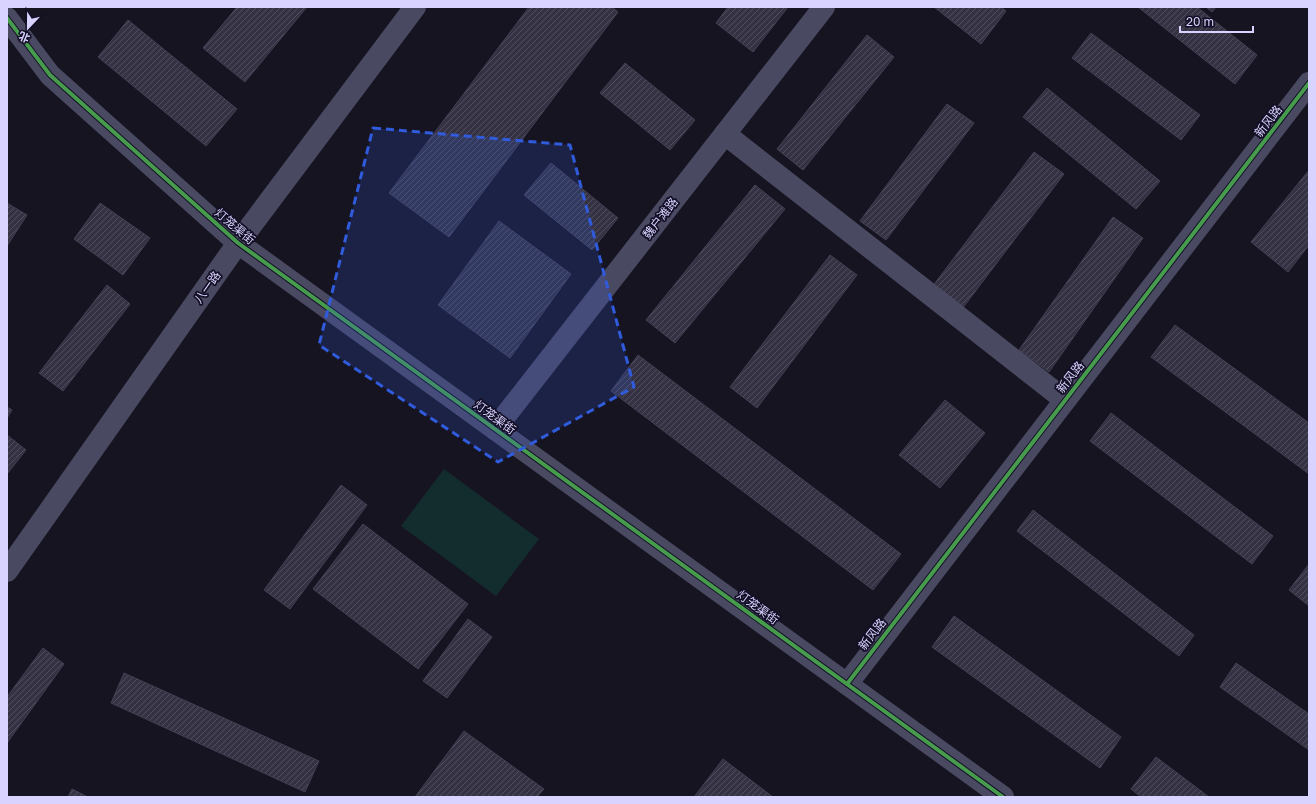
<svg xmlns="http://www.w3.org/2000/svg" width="1316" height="804" viewBox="0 0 1316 804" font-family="'Golos Text','Noto Sans SC',sans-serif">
<defs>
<pattern id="building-hatch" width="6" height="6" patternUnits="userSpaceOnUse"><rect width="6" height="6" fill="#343243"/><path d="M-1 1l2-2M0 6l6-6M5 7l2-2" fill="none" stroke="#514f5f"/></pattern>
</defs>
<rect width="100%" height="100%" fill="#161421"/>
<path fill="#132c2d" d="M 444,469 L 539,539 L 496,596 L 401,526 Z"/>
<g fill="url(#building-hatch)" stroke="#433f54">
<path d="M 237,7 L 307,7 L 245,82 L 203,48 Z"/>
<path d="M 529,7 L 612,7 L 618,12 L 449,237 L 389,193 Z"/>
<path d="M 728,7 L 788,7 L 753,52 L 716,23 Z"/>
<path d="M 934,7 L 1001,7 L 1006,11 L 981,44 Z"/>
<path d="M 1138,7 L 1197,7 L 1257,55 L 1235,84 Z"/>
<path d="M 1206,7 L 1216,7 L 1212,12 Z"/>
<path d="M 128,20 L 237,109 L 206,146 L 98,57 Z"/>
<path d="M 1091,33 L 1200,115 L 1181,140 L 1072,58 Z"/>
<path d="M 867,35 L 894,57 L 803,170 L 777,149 Z"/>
<path d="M 625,63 L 695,120 L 670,150 L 600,93 Z"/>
<path d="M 1047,88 L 1160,181 L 1136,209 L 1023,117 Z"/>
<path d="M 947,104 L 974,123 L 886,240 L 860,221 Z"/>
<path d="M 1034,152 L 1064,174 L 962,309 L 932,287 Z"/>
<path d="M 551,163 L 618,218 L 592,250 L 524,195 Z"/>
<path d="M 1309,170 L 1309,245 L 1288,272 L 1251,242 Z"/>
<path d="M 755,185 L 785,209 L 675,343 L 646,320 Z"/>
<path d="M 7,203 L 27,215 L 7,246 Z"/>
<path d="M 100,203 L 150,238 L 123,275 L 74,239 Z"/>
<path d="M 1113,217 L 1143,238 L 1049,372 L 1019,350 Z"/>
<path d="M 499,221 L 571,274 L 510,358 L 438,305 Z"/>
<path d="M 830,255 L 857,275 L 757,408 L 730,387 Z"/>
<path d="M 107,285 L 130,304 L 63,391 L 39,373 Z"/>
<path d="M 1175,325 L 1309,423 L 1309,474 L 1151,357 Z"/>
<path d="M 638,355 L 901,554 L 873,590 L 611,391 Z"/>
<path d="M 945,400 L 985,433 L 940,488 L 899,455 Z"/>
<path d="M 7,407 L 12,410 L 7,418 Z"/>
<path d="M 1111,413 L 1273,536 L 1252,564 L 1090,441 Z"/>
<path d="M 7,435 L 26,450 L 7,474 Z"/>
<path d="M 341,485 L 367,505 L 290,609 L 264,590 Z"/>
<path d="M 1033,510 L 1194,635 L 1179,656 L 1017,531 Z"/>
<path d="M 363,524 L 468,604 L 418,669 L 313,589 Z"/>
<path d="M 1309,564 L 1309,606 L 1289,590 Z"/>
<path d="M 954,616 L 1121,737 L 1100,768 L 932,647 Z"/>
<path d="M 468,619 L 492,637 L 447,698 L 423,681 Z"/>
<path d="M 43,648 L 64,664 L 7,743 L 7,697 Z"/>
<path d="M 1236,663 L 1309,714 L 1309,750 L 1220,687 Z"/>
<path d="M 124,673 L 319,761 L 305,792 L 111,703 Z"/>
<path d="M 464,731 L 544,789 L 537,797 L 415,797 Z"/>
<path d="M 1156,757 L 1209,797 L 1141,797 L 1131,789 Z"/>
<path d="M 723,759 L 773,797 L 694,797 Z"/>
<path d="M 72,789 L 88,797 L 68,797 Z"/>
</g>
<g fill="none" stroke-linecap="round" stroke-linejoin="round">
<g stroke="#4a4962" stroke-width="22">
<path d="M 7,18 L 50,75 L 238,243 L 1003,797"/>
<path d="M 725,134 L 1065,400"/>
<path d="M 495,429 L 824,7"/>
<path d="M 7,571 L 238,243 L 415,7"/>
<path d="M 847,684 L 1309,83"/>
</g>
<g stroke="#130f26" stroke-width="6">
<g id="cycleway">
<path d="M 7,18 L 50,75 L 238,243 L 1003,797"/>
<path d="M 847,684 L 1309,83"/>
</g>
</g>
<use href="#cycleway" stroke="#469c4c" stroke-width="4"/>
</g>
<path fill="#305bdc" fill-opacity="0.2" stroke="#305bdc" stroke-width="3" stroke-dasharray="8 5" stroke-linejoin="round" d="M 373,128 L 570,145 L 634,387 L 498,462 L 319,345 Z"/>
<g text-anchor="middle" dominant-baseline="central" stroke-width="3.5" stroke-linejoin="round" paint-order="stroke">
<g font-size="12" fill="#d9d4ff" stroke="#130f26">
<text transform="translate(1268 121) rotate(-52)">新风路</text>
<text transform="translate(660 218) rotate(-52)">魏户滩路</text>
<text transform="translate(235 226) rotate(40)">灯笼渠街</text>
<text transform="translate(207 287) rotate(-55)">八一路</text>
<text transform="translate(1070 377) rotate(-52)">新风路</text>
<text transform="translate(495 417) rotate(36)">灯笼渠街</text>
<text transform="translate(758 607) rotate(36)">灯笼渠街</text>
<text transform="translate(872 634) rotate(-52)">新风路</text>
</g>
</g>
<rect width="1316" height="804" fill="none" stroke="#d9d4ff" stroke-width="16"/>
<g transform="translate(28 28) rotate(202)" stroke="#130f26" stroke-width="3" paint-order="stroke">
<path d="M0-3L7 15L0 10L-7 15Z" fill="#d9d4ff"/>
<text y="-6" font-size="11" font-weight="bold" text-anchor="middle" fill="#d9d4ff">北</text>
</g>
<path d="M1180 26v6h73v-6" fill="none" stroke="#d9d4ff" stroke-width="2"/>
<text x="1186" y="26" font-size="12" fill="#d9d4ff" stroke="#130f26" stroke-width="3" paint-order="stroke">20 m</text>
</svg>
